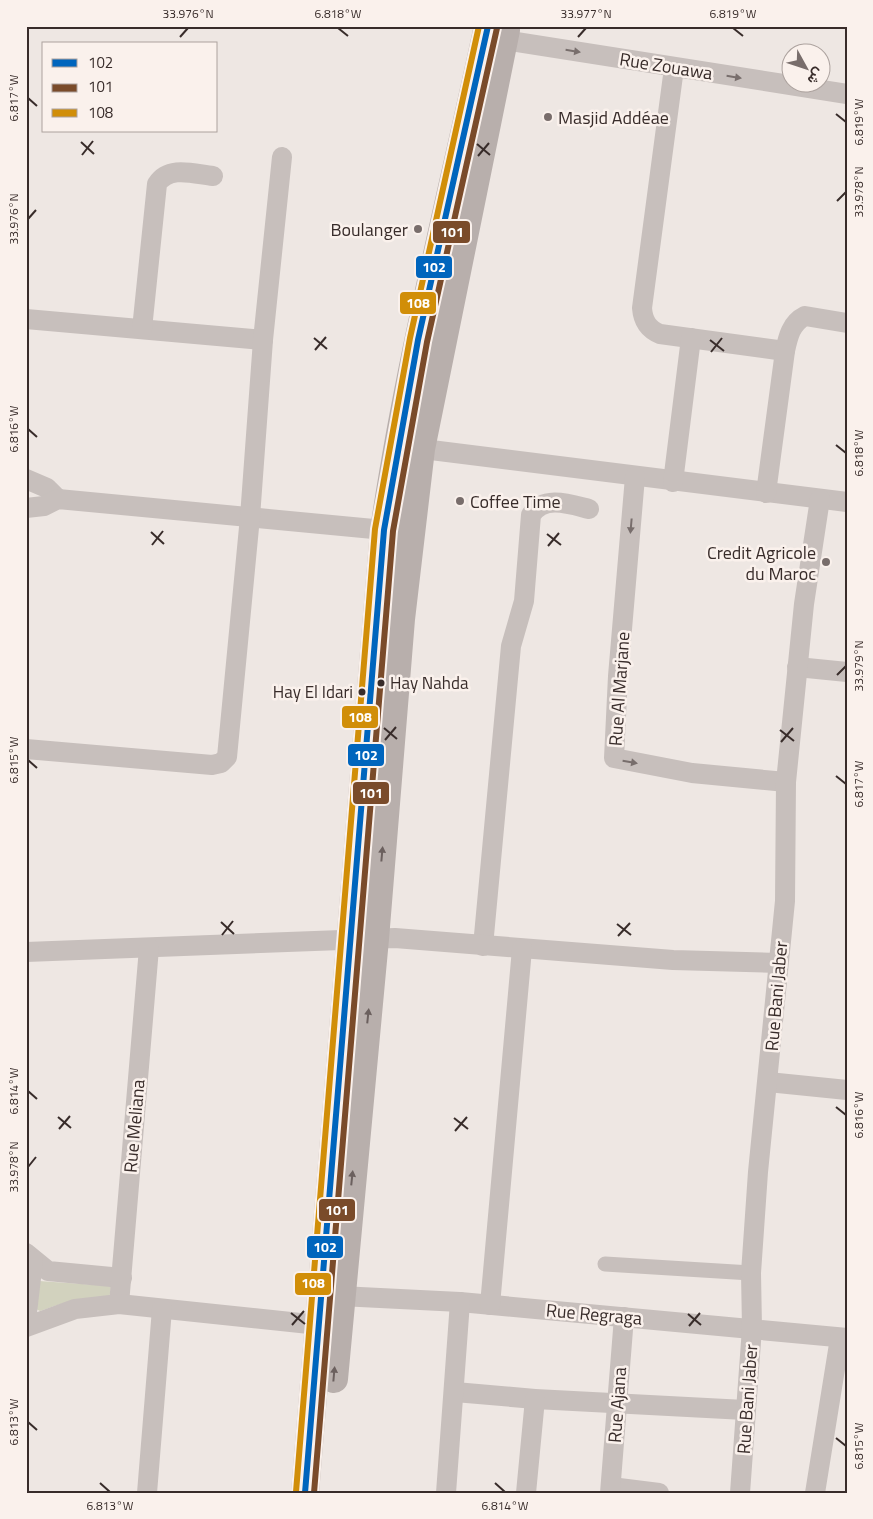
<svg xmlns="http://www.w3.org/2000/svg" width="873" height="1519" viewBox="0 0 873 1519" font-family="'Titillium Web',Vazirmatn,sans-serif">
<rect width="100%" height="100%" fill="#eee7e3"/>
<path fill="#d2d2be" d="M 39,1281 L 111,1286 L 109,1300 C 84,1294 64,1303 40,1311 L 36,1309 Z"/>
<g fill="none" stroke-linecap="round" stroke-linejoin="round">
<path stroke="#c7bfbc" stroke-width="15" d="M 605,1264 L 751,1273"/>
<g stroke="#c7bfbc" stroke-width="20">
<path d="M 491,38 L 847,94"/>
<path d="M 674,68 L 642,308 C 643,321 648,329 660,334 L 785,351"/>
<path d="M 26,319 L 263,340"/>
<path d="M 142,329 L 157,184 C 169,165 194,174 213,176"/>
<path d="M 407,447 L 847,502"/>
<path d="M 635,477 L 618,676 L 614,758 L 692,773 L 786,782"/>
<path d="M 26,479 L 47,488 L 58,499"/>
<path d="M 673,482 L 691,338"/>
<path d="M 766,493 L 785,351 C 788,337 791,323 805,316 L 847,323"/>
<path d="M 26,508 L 44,506 L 58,499 L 384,530"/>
<path d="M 797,667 L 847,672"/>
<path d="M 26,749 L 212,765 L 221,763 L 227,757 L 250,517 L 263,340 L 282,157"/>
<path d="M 483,946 L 511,646 L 524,601 L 531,515 C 544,495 569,504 589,509"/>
<path d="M 26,952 L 395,938 L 673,960 L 778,963"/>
<path d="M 768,1082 L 847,1090"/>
<path d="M 26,1253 L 48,1271 L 122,1278"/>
<path d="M 340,1296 L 460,1302 L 847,1338"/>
<path d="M 119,1304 L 149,948"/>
<path d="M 490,1305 L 522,949"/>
<path d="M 26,1321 L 33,1261"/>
<path d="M 26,1327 L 75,1309 L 119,1304 L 319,1325"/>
<path d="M 455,1392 L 535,1399 L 745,1410"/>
<path d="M 611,1487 L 659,1493"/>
<path d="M 147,1493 L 162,1309"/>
<path d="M 446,1493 L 460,1302"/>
<path d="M 526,1493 L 535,1399"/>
<path d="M 610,1493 L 624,1317"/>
<path d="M 740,1493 L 752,1328 L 751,1273 L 758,1172 L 785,901 L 786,782 L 804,604 L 820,499"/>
<path d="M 815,1493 L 840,1338"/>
</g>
<g stroke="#b8afac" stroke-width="28">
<path d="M 334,1379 L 375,939 L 401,619 L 421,449 L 506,30"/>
<path d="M 305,1493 L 384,530 C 409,360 452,194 488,26"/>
</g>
<g stroke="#faf1ec" stroke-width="10">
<path id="bus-1" d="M 305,1493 L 384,530 L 418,340 L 488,26"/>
</g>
<g stroke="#faf1ec" stroke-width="10">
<path id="bus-2" d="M 314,1493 L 393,531 L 427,342 L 497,28"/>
</g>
<g stroke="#faf1ec" stroke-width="10">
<path id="bus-3" d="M 296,1492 L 375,529 L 410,338 L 479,26"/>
</g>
<use href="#bus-1" stroke="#0065bd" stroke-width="6"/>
<use href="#bus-2" stroke="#7a4b2a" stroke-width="6"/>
<use href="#bus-3" stroke="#d18e08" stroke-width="6"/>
</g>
<defs><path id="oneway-solid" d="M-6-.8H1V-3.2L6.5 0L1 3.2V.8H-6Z" transform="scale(1.25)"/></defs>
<g fill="#786e6c">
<use href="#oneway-solid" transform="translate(573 51) rotate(9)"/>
<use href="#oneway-solid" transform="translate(734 77) rotate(9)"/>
<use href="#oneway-solid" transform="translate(631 526) rotate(95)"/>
<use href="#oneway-solid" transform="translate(630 762) rotate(10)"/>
</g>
<g fill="#6b605e">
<use href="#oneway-solid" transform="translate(382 854) rotate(-85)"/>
<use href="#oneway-solid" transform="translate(368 1016) rotate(-84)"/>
<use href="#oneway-solid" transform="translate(352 1178) rotate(-84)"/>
<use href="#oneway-solid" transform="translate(334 1374) rotate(-85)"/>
</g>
<path fill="none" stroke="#382c2a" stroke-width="2" d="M 338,28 L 348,36M 733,28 L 743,36M 180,37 L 188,28M 578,37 L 586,28M 28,98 L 37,106M 836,114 L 846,122M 81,142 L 94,154M 477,144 L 490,155M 82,155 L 93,141M 478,156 L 489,143M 837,201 L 846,192M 28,219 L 36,210M 314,338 L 327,349M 710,340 L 724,351M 315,350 L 326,337M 711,352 L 722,338M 28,429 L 37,437M 836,445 L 846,453M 151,532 L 164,544M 547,534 L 561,545M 152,545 L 163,531M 548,546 L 559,533M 837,675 L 846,666M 384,728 L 397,739M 780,730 L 794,741M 385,740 L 396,727M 781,742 L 793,728M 28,760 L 37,768M 836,776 L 846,784M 221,922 L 234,934M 617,924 L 631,935M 222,935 L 233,921M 618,936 L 630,923M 28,1091 L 37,1099M 836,1107 L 846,1115M 58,1117 L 71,1128M 454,1118 L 468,1129M 59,1129 L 70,1116M 455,1131 L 467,1117M 28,1167 L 36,1157M 291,1313 L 305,1324M 688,1314 L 701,1325M 292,1325 L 304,1311M 689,1326 L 700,1313M 28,1422 L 37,1430M 836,1438 L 846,1446M 100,1483 L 110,1492M 495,1483 L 505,1492"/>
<g fill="#786d6b" stroke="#faf1ec" stroke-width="2">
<circle cx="548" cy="117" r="5"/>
<circle cx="418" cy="229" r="5"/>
<circle cx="460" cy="501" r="5"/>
<circle cx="826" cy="562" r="5"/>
</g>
<g fill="#382c2a" stroke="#faf1ec" stroke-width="2">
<circle cx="381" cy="683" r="4.5"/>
<circle cx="362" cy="692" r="4.5"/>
</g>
<g text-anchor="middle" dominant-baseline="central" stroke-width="5" stroke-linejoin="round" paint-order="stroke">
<g font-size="17" fill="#382c2a" stroke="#faf1ec" text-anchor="start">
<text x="390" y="683">Hay Nahda</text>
<text x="353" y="692" text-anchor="end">Hay El Idari</text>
</g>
<g font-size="18" fill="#382c2a" stroke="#faf1ec">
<text transform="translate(666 66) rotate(9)">Rue Zouawa</text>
<text transform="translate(619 689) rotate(-86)">Rue Al Marjane</text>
<text transform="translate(776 996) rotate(-85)">Rue Bani Jaber</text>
<text transform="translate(134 1126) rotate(-85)">Rue Meliana</text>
<text transform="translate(594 1314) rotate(5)">Rue Regraga</text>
<text transform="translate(747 1399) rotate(-86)">Rue Bani Jaber</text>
<text transform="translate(617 1405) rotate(-86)">Rue Ajana</text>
</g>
<g font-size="18" fill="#382c2a" stroke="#faf1ec" text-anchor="start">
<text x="558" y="117">Masjid Addéae</text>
<text x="408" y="229" text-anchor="end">Boulanger</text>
<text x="470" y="501">Coffee Time</text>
<text x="816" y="552" text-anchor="end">Credit Agricole<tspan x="816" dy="21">du Maroc</tspan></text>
</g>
</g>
<g stroke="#faf1ec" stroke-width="2">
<rect x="432" y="220" width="39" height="24" rx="5" fill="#7a4b2a"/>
<rect x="415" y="255" width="38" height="24" rx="5" fill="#0065bd"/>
<rect x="399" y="291" width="38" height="24" rx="5" fill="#d18e08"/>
<rect x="341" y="705" width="38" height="24" rx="5" fill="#d18e08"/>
<rect x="347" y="743" width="38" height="24" rx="5" fill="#0065bd"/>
<rect x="352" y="781" width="38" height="24" rx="5" fill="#7a4b2a"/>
<rect x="318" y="1198" width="38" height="24" rx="5" fill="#7a4b2a"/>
<rect x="306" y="1235" width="38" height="24" rx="5" fill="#0065bd"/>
<rect x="294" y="1272" width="38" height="24" rx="5" fill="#d18e08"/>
</g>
<g font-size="14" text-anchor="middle" font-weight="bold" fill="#fff">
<text x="452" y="237">101</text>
<text x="434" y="272">102</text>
<text x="418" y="308">108</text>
<text x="360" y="722">108</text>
<text x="366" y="760">102</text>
<text x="371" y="798">101</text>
<text x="337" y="1215">101</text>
<text x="325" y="1252">102</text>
<text x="313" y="1288">108</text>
</g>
<rect width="873" height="1519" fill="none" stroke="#faf1ec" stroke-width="55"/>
<rect x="42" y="42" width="175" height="90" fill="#faf1ec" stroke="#aca29e"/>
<rect x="52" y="59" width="25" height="8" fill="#0065bd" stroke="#aca29e"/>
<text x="88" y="68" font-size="15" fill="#382c2a">102</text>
<rect x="52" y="84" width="25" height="8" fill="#7a4b2a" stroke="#aca29e"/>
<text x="88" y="92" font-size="15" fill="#382c2a">101</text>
<rect x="52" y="109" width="25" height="8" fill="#d18e08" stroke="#aca29e"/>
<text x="88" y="118" font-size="15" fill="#382c2a">108</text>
<g transform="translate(806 68) rotate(130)"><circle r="24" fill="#faf1ec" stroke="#aca29e"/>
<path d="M0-4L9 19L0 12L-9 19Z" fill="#786d6b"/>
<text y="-8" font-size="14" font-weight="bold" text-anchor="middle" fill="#382c2a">ش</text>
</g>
<rect x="28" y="28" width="818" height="1464" fill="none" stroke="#382c2a" stroke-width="2"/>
<g font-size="12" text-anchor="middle" fill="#382c2a">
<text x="188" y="18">33.976°N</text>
<text x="338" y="18">6.818°W</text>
<text x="586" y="18">33.977°N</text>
<text x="733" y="18">6.819°W</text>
<text transform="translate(14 98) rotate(-90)" y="4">6.817°W</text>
<text transform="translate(859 122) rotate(-90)" y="4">6.819°W</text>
<text transform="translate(859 192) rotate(-90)" y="4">33.978°N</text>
<text transform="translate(14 219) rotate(-90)" y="4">33.976°N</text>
<text transform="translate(14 429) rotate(-90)" y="4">6.816°W</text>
<text transform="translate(859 453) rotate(-90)" y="4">6.818°W</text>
<text transform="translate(859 666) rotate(-90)" y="4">33.979°N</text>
<text transform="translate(14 760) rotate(-90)" y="4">6.815°W</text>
<text transform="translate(859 784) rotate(-90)" y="4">6.817°W</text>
<text transform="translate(14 1091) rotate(-90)" y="4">6.814°W</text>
<text transform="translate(859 1115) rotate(-90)" y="4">6.816°W</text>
<text transform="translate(14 1167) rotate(-90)" y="4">33.978°N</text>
<text transform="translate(14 1422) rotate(-90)" y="4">6.813°W</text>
<text transform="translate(859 1446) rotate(-90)" y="4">6.815°W</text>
<text x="110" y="1510">6.813°W</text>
<text x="505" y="1510">6.814°W</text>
</g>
</svg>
